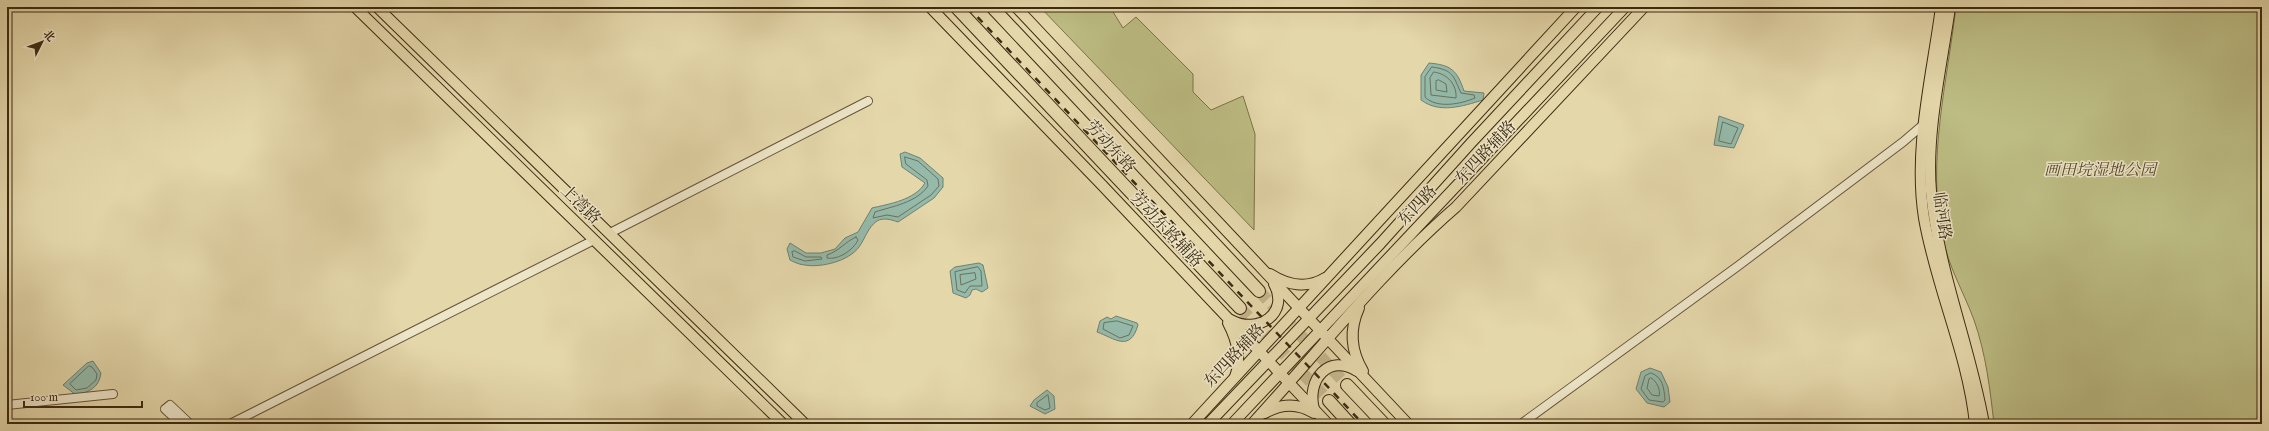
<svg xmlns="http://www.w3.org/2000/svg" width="2269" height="431" viewBox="0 0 2269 431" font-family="'IM FELL English','Noto Serif SC',serif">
<rect width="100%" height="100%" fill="#e4d7aa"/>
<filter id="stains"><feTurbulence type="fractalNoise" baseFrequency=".005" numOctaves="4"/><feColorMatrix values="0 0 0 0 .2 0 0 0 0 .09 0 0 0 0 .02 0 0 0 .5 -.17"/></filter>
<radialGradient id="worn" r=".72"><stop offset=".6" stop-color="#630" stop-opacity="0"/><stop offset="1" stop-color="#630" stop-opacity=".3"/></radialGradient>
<g fill="#bcbc83" stroke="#7c734a">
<path d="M 1040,7 L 1110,7 L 1123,28 L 1136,17 L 1193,74 L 1193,92 L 1211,110 L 1243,96 L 1255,134 L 1254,230 Z"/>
<path d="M 1956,7 L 2262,7 L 2262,424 L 1994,424 C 1990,389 1986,354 1974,320 C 1963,290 1949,269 1942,235 C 1927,159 1947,83 1956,7 Z"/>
</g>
<g fill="#95baaa" stroke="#72806d">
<path d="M 1429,63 C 1451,65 1457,70 1464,91 L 1484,93 L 1483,100 C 1463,106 1440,114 1421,100 L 1421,75 Z"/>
<path d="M 1719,116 L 1744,125 L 1734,148 L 1714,145 Z"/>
<path d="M 905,152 L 920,158 L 943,178 L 943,187 L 934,198 L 898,222 C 892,220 884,217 877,221 C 868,227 865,239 859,247 C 849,261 821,268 805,265 C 800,265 794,262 790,260 L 787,249 L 790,243 L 806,253 L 821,253 L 835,249 L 845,238 L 858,232 L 872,208 C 889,204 915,200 925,183 L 902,167 L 900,154 Z"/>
<path d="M 979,263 L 983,265 L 988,288 L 982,292 L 976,289 L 972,290 L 970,295 L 966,298 L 953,293 L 950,271 L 955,267 Z"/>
<path d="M 1116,316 L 1137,323 L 1138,325 C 1130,353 1114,338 1097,332 L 1100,321 L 1107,317 L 1111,319 Z"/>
<path d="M 93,361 L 101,373 C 99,388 89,392 76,395 L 63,385 L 87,363 Z"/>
<path d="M 1650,368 L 1661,372 L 1668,387 L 1670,402 L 1664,407 L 1647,403 L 1636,389 L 1641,372 Z"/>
<path d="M 1047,390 L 1054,396 L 1055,409 L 1045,414 L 1030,406 L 1034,400 Z"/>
</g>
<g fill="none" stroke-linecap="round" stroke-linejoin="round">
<g stroke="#69725e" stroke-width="1">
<path d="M 1432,67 C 1454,70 1453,76 1461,93 L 1474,95 L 1475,98 C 1461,104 1437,109 1425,97 L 1425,77 Z"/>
<path d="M 1434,72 C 1448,74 1457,85 1456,98 L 1431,95 L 1430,78 Z"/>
<path d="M 1439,80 L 1446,84 L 1447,92 L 1436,90 L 1436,81 Z"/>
<path d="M 1723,122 L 1738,128 L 1731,144 L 1719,141 Z"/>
<path d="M 905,157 L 918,161 L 938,179 L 939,186 L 931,195 L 898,217 L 887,215 L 873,218 L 875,212 C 893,206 916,203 928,186 L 927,180 L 906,164 Z"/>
<path d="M 856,237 L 858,240 C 853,250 839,260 827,258 L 827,255 C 839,251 845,242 856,237 Z"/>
<path d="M 795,251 L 806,257 L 821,257 L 822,259 L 805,261 L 793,257 L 792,252 Z"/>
<path d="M 978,267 L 981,271 L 982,286 L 970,286 L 965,293 L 957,290 L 955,272 Z"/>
<path d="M 975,273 L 976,279 L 961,285 L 960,275 Z"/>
<path d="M 1117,321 L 1133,326 L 1129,335 L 1120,338 L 1103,329 L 1104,323 Z"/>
<path d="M 89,366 L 92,367 L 97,374 L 96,380 L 87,388 L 76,390 L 70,384 Z"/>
<path d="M 1651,373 C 1663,377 1664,388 1665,400 L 1663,402 L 1649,400 L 1641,389 L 1645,376 Z"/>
<path d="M 1651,378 C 1657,381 1661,391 1659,396 L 1652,395 L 1647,388 L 1649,379 Z"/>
<path d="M 1048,395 L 1050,408 L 1045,410 L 1037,406 L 1037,403 Z"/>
</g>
<g stroke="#c3b48b" stroke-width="12" stroke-dasharray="12 6" stroke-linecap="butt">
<path d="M 1259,291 L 1347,385"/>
<path d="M 1240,308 L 1329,401"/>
</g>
<g stroke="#675537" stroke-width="10">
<g id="minor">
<path d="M 610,233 L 868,101"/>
<path d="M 7,405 L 113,394"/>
<path d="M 181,424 L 165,409 L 170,405 L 190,424"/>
<path d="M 230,424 L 594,240"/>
<path d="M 1521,424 L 1738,266 L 1903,142 L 1924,124"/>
</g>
</g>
<g stroke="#3d2a11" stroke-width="12">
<g id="major">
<path d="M 355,7 L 783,424"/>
<path d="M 377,7 L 805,424"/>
<path d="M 930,7 L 1101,184 L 1328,424"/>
<path d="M 1016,7 L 1408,424"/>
<path d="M 1941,7 C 1932,76 1913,148 1924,218 C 1936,288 1968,354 1975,424"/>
<path d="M 1950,7 C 1942,65 1926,132 1931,191 C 1938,270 1970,345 1984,424"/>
<path d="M 1270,274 C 1287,285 1307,289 1325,278"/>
<path d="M 1359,308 C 1349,330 1351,351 1363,371"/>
<path d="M 1231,320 C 1258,335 1290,313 1274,284"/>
<path d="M 1228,323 C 1237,340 1242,358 1235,377"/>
<path d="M 1314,409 C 1306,380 1329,353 1357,371"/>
<path d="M 1265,413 C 1282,403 1298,403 1314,413"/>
<path d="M 1192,424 L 1576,7"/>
<path d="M 1208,424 L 1380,244 L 1471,143 L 1598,7"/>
<path d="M 1232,424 L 1625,7"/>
<path d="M 1252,424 C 1319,351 1381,272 1456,207 L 1644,7"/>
</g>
</g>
<g stroke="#3d2a11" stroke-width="14">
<g id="highway">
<path d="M 956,7 L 1240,308"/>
<path d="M 992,7 L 1259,291"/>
<path d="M 1347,385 L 1384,424"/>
<path d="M 1329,401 L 1350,424"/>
</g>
</g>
<use href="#minor" stroke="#ede5c8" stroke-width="8"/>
<use href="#major" stroke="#e4d7aa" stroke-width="10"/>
<use href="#highway" stroke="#e4d7aa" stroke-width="12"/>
<path stroke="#3d2a11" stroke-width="2.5" stroke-dasharray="7 7" stroke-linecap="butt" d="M 968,7 L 1363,424"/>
</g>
<g text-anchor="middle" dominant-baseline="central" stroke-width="3" stroke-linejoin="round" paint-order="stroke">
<g font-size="16" fill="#3d2a11" stroke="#ede5c8">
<text transform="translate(1110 147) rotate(47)">劳动东路</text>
<text transform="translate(1486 153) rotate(-47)">东四路辅路</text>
<text transform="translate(580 205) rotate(44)">上湾路</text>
<text transform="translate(1418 206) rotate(-47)">东四路</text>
<text transform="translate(1941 216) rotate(82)">临河路</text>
<text transform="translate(1166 230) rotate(47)">劳动东路辅路</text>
<text transform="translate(1235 356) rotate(-47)">东四路辅路</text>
</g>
<g font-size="16" font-style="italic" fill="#564728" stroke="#ede5c8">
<text x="2100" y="171">画田垸湿地公园</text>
</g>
</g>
<rect width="2269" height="431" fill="none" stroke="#e4d7aa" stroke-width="24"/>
<rect x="8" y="8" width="2253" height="415" fill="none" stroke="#3d2a11" stroke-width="2"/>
<rect x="12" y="12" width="2245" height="407" fill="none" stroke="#3d2a11"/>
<g transform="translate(42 42) rotate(48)" stroke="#ede5c8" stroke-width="3" paint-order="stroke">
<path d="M0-3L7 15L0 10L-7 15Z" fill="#3d2a11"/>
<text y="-6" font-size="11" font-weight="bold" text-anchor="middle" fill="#3d2a11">北</text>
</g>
<path d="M24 401v6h118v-6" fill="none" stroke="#3d2a11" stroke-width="2"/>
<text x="30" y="401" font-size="12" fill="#3d2a11" stroke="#ede5c8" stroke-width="3" paint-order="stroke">100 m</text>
<rect width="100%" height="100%" filter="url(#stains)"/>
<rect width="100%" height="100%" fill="url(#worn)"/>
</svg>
